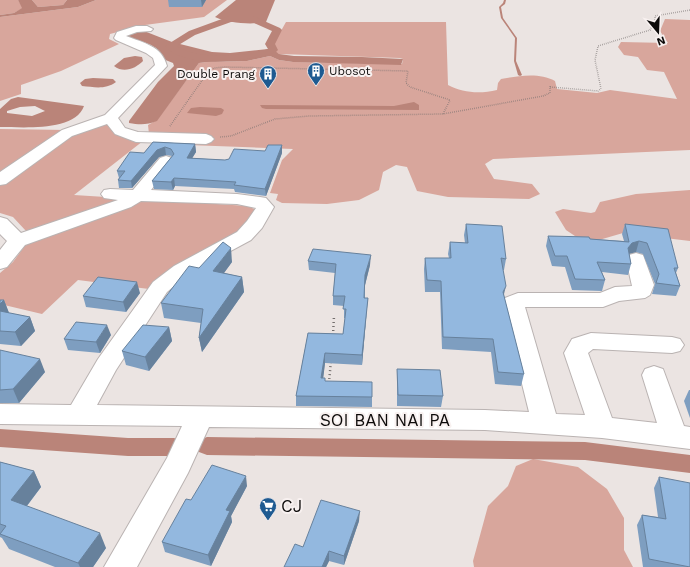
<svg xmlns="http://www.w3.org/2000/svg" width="690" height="567" viewBox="0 0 690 567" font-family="'Work Sans',sans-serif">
<rect width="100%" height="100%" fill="#ebe4e2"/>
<g fill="#d8a69c">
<path d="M 0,0 L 18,0 L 23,8 L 14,13 L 0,15 Z"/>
<path d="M 32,0 L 67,0 L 63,5 L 38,7 Z"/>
<path d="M 96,0 L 227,0 L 204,17 L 145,25 L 110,34 L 109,39 L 119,44 L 61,71 L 21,85 L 21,94 L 0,101 L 0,17 L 78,7 Z"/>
<path d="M 665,19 L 690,20 L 690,150 L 493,159 L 485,164 L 494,179 L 532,184 L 540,194 L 529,199 L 448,197 L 417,191 L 407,167 L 396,165 L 383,172 L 379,190 L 359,200 L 327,204 L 282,203 L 276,200 L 278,194 L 270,193 L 282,160 L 293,149 L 161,144 L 149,134 L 148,125 L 157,120 L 199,63 L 207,62 L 247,61 L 270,56 L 279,60 L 293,62 L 402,64 L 403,59 L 400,58 L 279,54 L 276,53 L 273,45 L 286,22 L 446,22 L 448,85 C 463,93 480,94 497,90 L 498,83 L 501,79 C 518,76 539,72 555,81 L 557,89 L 597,93 L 610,90 L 677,99 L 664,72 L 647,70 L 638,57 L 624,55 L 618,47 L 621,42 L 668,43 L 660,31 Z"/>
<path d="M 107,122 L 143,141 L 74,195 L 248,206 L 256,210 L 242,231 L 149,289 L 78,280 L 42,314 L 0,304 L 0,273 L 13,262 L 27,243 L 26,231 L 13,217 L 0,213 L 0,184 L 70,135 Z"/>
<path d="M 0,129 L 67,130 L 0,176 Z"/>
<path d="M 690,190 L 690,241 L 623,233 L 599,240 L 581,240 L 566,230 L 555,212 L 563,209 L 591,213 L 595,212 L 600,202 L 636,194 Z"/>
<path d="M 533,459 L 578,467 L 607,489 L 624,518 L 624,550 L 633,567 L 474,567 L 473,561 L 488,506 L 508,486 L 516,466 Z"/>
</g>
<g fill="#ba8479" fill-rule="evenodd">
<path d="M 18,0 L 32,0 L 38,7 L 63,5 L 67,0 L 96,0 L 78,7 L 0,17 L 0,15 L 14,13 L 22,8 Z"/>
<path d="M 236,0 L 275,0 L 266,22 C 251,25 228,23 215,17 Z"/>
<path d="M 144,31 L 172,42 L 212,52 L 230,53 L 268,49 L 275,51 L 279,54 L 294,56 L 362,57 L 403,59 L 401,65 L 293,62 L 279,60 L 270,56 L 247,61 L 207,62 L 199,63 L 157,121 C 147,125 140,125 129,123 L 129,121 L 158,82 L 174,66 L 173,63 L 163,59 C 163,45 136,40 125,36 L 131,32 Z"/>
<path d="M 135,56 L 142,57 L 143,61 C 136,68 124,74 114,66 L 124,58 Z"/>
<path d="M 93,78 L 113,79 L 116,82 C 105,90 94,87 82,86 L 80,83 L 85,79 Z"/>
<path d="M 18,97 L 84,106 C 75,132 22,127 0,127 L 0,109 L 11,99 ZM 35,106 L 45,111 L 32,116 L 7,113 L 7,111 L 20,107 Z"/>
<path d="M 414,102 L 419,105 L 419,110 L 266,109 L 262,108 L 260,105 L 394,106 Z"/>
<path d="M 200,107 L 221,108 L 224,110 L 222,114 L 216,116 L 187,113 L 191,108 Z"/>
</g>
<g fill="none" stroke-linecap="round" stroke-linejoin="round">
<path fill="#ba8479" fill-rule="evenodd" d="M 504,0 L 506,0 L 505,4 L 501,7 L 503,18 L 517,38 L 516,61 L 522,75 L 520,76 L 518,75 L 514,61 L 515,38 L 501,18 L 499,7 L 503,3 Z"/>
<g fill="#ba8479" fill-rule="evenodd">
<path d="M 230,16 L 253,16 L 280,28 L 282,30 L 275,44 L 278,50 L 276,52 C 251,61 185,70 165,46 L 189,31 ZM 231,22 L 252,22 L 272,31 L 265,44 L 268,49 C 244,57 198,60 177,46 L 195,35 Z"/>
<path d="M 0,429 L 128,438 L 174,438 L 182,441 L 185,447 L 182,453 L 174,456 L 128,456 L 0,447 Z"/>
<path d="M 207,437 L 585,442 L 690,455 L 690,473 L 585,460 L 207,455 L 199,452 L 196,446 L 199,440 Z"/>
</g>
<g stroke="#bab3b2" stroke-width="2">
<g id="minor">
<path d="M 136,26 L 147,26 L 153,29 L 151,31 L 137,32 L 126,36 C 144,43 162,46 167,66 L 118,118 L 125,128 L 138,132 L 206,134 L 211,136 L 214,139 L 211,142 L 206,144 L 136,142 L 115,134 L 107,124 L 72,136 L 6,184 L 0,185 L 0,172 L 62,130 L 105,115 L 155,65 L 153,58 L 146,53 L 116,40 L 114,38 L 117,32 Z"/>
<path d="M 166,156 L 172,158 L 174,161 L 151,190 L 237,194 L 260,197 L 266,198 L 274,207 L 262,228 L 251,240 L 188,274 L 167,292 L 116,370 L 97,405 L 485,410 L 529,412 L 502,303 L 505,298 L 518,293 L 600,293 L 615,287 L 632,286 L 626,259 L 629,255 L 636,253 L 643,255 L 654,285 L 650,295 L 645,298 L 619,301 L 603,307 L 525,307 L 556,414 L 585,415 L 564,353 L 572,339 L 591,333 L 672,337 L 680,339 L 684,345 L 680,351 L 672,353 L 593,349 L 588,353 L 612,418 L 657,423 L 642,375 L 645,369 L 654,366 L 663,369 L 684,426 L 690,427 L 690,449 L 602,438 L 485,430 L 209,427 L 188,473 L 137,567 L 104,567 L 167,458 L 182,426 L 0,424 L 0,404 L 71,405 L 98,359 L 153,282 L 174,266 L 237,232 L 247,221 L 256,208 L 237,204 L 141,201 L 131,207 L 25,245 L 7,267 L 0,269 L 0,250 L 7,241 L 0,234 L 0,217 L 7,219 L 21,233 L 118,200 L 104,198 L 101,194 L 104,190 L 110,189 L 133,190 L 160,158 Z"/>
</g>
</g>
<g stroke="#736e6d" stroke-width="1.5" stroke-dasharray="0.5 1.5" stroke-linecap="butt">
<path d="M 550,87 L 598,91 L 601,89 L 595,60 L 598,46 L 650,30 L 655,21 L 655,16 L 690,10"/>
<path d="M 170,126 L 208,72 L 214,68 L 225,67 L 408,71 L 406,83 L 410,87 L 450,100 L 443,114"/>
<path d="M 220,137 L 231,136 L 275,119 L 309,116 L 443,114 L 543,96 L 550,93 L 550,85"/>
</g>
<g stroke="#736e6d" stroke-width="2.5" stroke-dasharray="1 3" stroke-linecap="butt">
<path d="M 333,335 L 334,316"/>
<path d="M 329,383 L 331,360"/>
</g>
<use href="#minor" fill="#fff" fill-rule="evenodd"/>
</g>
<g fill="#7e9ec0">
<path d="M 168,0 L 206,0 L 202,7 L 169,7 Z"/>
<path d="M 153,142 L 195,144 L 196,152 L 192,158 L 225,160 L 265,151 L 282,145 L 282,153 L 266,196 L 235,192 L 234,189 L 175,186 L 173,190 L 154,189 L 152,181 L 172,156 L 166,155 L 159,157 L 132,188 L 119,188 L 118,180 L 119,178 L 117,171 L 144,153 Z"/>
<path d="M 466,224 L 506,259 L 504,270 L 503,270 L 504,296 L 524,374 L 521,386 L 495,384 L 491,352 L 442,349 L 440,292 L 425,292 L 424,269 L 425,258 L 449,258 L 448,254 L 450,242 L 465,243 L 464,235 Z"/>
<path d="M 625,224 L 678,268 L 676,273 L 680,286 L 676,296 L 652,294 L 655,284 L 643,254 L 636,252 L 629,253 L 631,264 L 628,275 L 602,272 L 605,280 L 602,291 L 572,290 L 565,267 L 552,266 L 546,246 L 548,236 L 624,241 L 622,234 Z"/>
<path d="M 308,261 L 370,265 L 365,285 L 365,298 L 368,298 L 367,308 L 362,365 L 325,363 L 323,378 L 325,378 L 325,381 L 372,397 L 372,407 L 296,406 L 296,396 L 308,333 L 343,334 L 345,318 L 344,318 L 344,306 L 333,305 L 333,296 L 335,273 L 309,270 Z"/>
<path d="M 232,262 L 224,273 L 242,277 L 244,292 L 202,352 L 199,338 L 201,323 L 164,318 L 161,303 L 199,268 Z"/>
<path d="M 140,293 L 126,312 L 86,307 L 83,296 Z"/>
<path d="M 0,300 L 4,300 L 9,313 L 30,317 L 35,331 L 21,346 L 0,344 Z"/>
<path d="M 169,327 L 172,341 L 149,371 L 126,365 L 122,351 Z"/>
<path d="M 111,335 L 100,353 L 68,350 L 64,339 Z"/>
<path d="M 0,350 L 45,372 L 19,403 L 0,403 Z"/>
<path d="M 397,369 L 443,396 L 441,407 L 397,406 Z"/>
<path d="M 689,390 L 690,390 L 690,418 L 684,401 Z"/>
<path d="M 0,462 L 34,471 L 41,487 L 27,506 L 106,548 L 93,567 L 55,567 L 9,549 L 2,538 L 0,537 Z"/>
<path d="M 659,477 L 690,567 L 643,567 L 637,525 L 642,515 L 658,517 L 654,488 Z"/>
<path d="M 247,486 L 231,516 L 232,522 L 211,566 L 165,552 L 162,542 L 191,500 Z"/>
<path d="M 359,521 L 344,565 L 329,561 L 326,567 L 284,567 L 303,547 Z"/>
</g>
<g fill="#67819c">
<path d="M 201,0 L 206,0 L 202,7 Z"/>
<path d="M 195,144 L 196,152 L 188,165 L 187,158 Z"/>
<path d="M 282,145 L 282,153 L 266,196 L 265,189 Z"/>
<path d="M 165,147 L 166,155 L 159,157 L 132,188 L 131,181 L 157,150 Z"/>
<path d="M 174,178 L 175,186 L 173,190 L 171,182 Z"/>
<path d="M 639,241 L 636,252 L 629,254 L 628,248 L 632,243 Z"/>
<path d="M 231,248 L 232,262 L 215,285 L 213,271 Z"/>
<path d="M 371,255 L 370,265 L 365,285 L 365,275 Z"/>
<path d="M 242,277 L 244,292 L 202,352 L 199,338 Z"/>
<path d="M 137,282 L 140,293 L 126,312 L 123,302 Z"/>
<path d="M 506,286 L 503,298 L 503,292 Z"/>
<path d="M 368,298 L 367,308 L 362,365 L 362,355 Z"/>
<path d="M 4,300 L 9,313 L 0,322 L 0,304 Z"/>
<path d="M 30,317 L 35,331 L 21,346 L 15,332 Z"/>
<path d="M 107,325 L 111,335 L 100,353 L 96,342 Z"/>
<path d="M 169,327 L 172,341 L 149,371 L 145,357 Z"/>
<path d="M 325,353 L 325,363 L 322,388 L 321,378 Z"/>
<path d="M 40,359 L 45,372 L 19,403 L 13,389 Z"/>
<path d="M 34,471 L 41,487 L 19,516 L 11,500 Z"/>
<path d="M 246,476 L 247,486 L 231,516 L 232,522 L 211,566 L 208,555 L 226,510 Z"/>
<path d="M 360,511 L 359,521 L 344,565 L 344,556 Z"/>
<path d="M 100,533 L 106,548 L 93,567 L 80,567 L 78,563 Z"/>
<path d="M 329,551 L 329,561 L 326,567 L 322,567 Z"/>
</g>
<g fill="#93b8df" stroke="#67819c">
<path d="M 153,142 L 195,144 L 187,158 L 225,160 L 229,159 L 234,149 L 265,151 L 268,145 L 282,145 L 265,189 L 234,185 L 236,182 L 174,178 L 171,182 L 152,181 L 174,154 L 171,149 L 165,147 L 157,150 L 131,181 L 118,180 L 125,171 L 117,171 L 130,152 L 144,153 Z"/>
<path d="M 466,224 L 502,226 L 506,259 L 501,258 L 506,286 L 503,292 L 524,374 L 498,372 L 493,339 L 443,337 L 441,281 L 427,280 L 425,258 L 451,258 L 450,242 L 468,243 Z"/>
<path d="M 625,224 L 668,229 L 678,268 L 674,268 L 680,286 L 656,283 L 659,274 L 647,243 L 639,241 L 632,243 L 628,248 L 631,264 L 597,262 L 605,280 L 575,279 L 567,256 L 555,256 L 548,236 L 589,237 L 590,239 L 629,242 Z"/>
<path d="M 223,242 L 231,248 L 213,271 L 242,277 L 199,338 L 203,309 L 161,303 L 189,266 L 199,268 Z"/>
<path d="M 313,249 L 371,255 L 365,275 L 364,298 L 368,298 L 362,355 L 325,353 L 321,378 L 325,378 L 325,381 L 372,382 L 372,397 L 296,396 L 308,333 L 343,334 L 346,309 L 343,309 L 345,296 L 333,296 L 336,264 L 308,261 Z"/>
<path d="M 98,277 L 137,282 L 123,302 L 83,296 Z"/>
<path d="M 0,300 L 4,300 L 0,304 Z"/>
<path d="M 0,311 L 30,317 L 15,332 L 0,331 Z"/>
<path d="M 76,322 L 107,325 L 96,342 L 64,339 Z"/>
<path d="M 143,325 L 169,327 L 145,357 L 122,351 Z"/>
<path d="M 0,350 L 40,359 L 13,389 L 0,390 Z"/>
<path d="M 397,369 L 440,370 L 443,396 L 398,395 Z"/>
<path d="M 0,462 L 34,471 L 11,500 L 100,533 L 78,563 L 0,534 L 6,526 L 0,524 Z"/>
<path d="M 212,465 L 246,476 L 226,510 L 230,511 L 208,555 L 162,542 L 186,499 L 191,500 Z"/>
<path d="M 659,477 L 690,483 L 690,567 L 649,559 L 642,515 L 666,519 Z"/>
<path d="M 321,500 L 360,511 L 344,556 L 329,551 L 322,567 L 284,567 L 295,544 L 303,547 Z"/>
</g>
<defs>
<g id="building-pin" transform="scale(0.9)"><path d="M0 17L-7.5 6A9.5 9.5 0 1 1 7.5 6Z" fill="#1e5a91" stroke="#f8f1f0"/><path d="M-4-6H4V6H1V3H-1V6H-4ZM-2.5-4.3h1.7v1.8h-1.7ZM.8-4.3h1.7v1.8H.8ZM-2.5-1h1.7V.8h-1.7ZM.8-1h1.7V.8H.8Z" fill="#fff"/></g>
<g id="supermarket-pin" transform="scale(0.9)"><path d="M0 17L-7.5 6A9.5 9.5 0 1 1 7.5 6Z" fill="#1e5a91" stroke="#f8f1f0"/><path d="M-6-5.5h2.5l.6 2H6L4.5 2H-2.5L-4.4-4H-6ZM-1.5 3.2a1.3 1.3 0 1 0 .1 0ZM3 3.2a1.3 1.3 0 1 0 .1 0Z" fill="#fff"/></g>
</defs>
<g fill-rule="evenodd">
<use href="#building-pin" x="316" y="71"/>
<use href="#building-pin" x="268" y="74"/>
<use href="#supermarket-pin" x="268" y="506"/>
</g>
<g text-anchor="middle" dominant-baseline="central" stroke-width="4" stroke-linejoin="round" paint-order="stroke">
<g font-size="12" fill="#0d0b0a" stroke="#f8f1f0" text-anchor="start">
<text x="329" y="71">Ubosot</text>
<text x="255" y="74" text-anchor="end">Double Prang</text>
</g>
<g font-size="17" fill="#0d0b0a" stroke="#f8f1f0">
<text x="385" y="420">SOI BAN NAI PA</text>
</g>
<g font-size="17" fill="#0d0b0a" stroke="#f8f1f0" text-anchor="start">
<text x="281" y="506">CJ</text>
</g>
</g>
<g transform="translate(658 32) rotate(161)" stroke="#f8f1f0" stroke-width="3" paint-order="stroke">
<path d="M0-3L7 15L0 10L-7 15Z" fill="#0d0b0a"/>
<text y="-6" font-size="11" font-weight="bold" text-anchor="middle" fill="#0d0b0a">N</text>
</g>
</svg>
